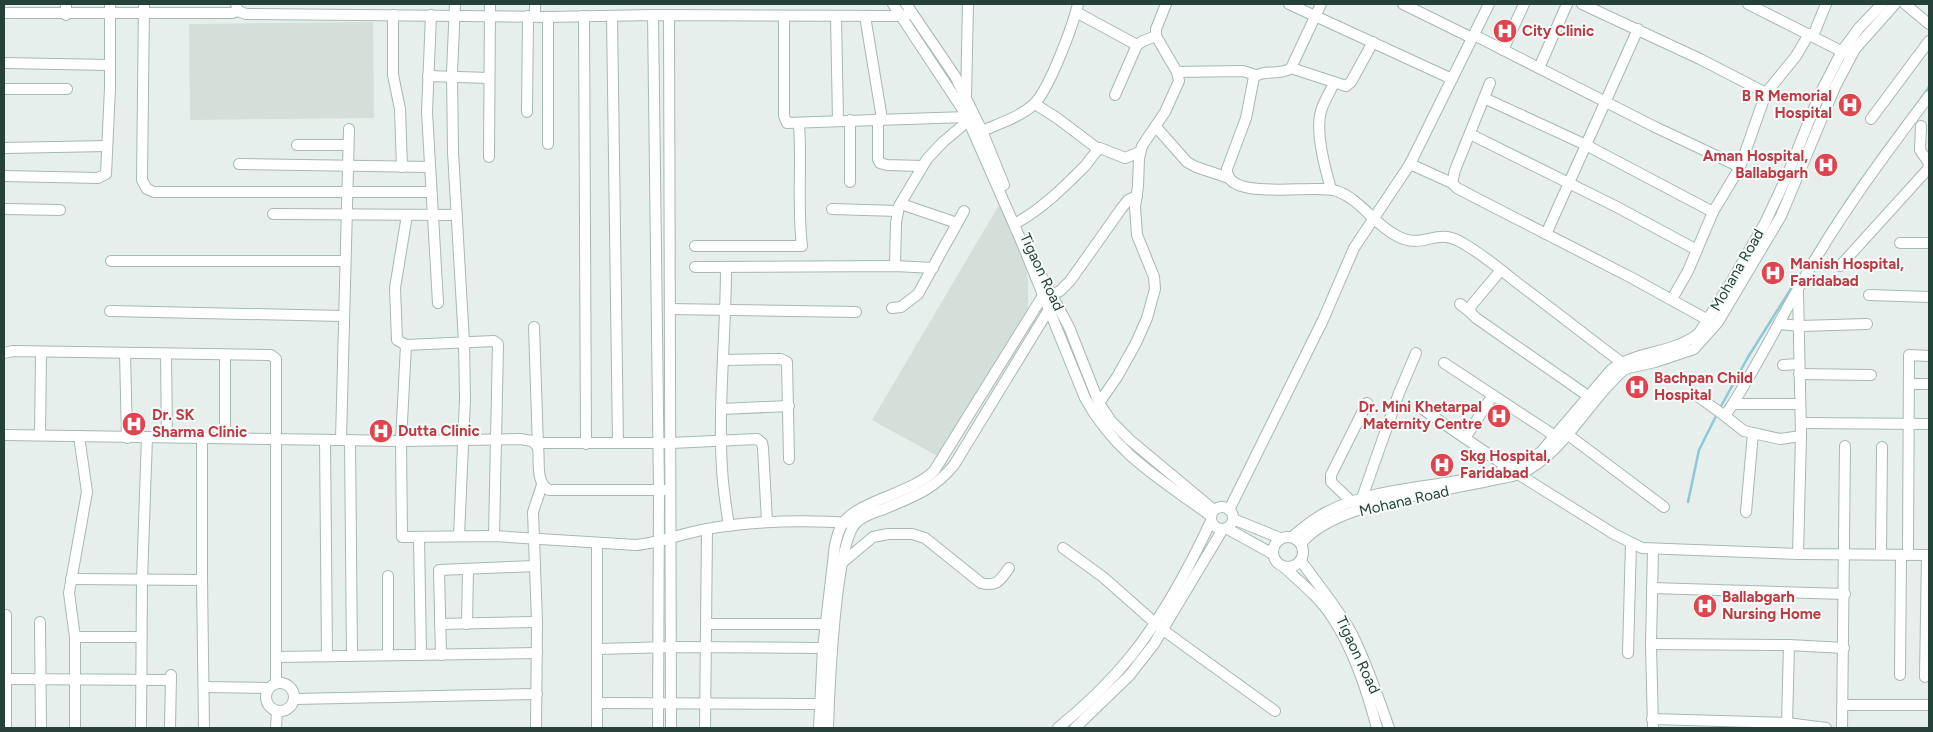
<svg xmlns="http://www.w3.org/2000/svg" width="1933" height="732" viewBox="0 0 1933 732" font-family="Figtree,sans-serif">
<rect width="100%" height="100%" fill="#e6efeb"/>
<g fill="#d4dfda">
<path d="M 373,22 L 374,118 L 190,120 L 189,24 Z"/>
<path d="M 999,205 L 1021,245 L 1028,279 L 1028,310 L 941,458 L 872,420 Z"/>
</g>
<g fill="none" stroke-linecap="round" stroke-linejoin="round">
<g stroke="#8ec9d4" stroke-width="2.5">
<path d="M 1921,99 L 1929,87"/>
<path d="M 1846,202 L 1863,178"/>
<path d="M 1720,408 L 1748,357 L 1799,276"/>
<path d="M 1688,502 L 1699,450 L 1717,414"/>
</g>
<g stroke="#a8b8b2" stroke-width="12">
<g id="minor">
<path d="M 144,4 L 142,180 L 147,189 L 154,192 L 431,192"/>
<path d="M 236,4 L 238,11 L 246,14 L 548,17 L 653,15 L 902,16 L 912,13"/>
<path d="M 455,4 L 452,72 L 453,152 L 464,342 L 465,399 L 459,536"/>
<path d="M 893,4 L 965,113 L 1022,243 L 1085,398 C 1115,454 1162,480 1211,516"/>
<path d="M 906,4 L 955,76 L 982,131 L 1004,185"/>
<path d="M 1289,4 L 1452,79"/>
<path d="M 1321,4 L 1291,68 C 1280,76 1264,69 1254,77 L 1246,118 L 1227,169 C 1225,203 1316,183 1337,191 C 1361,200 1374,224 1397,236 C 1423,250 1435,228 1459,241 C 1480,252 1501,270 1520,285 C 1555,311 1590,339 1625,365"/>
<path d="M 1403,4 L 1472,38"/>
<path d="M 1582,4 L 1700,59 L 1766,93"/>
<path d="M 1748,4 L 1847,54"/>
<path d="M 1905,4 L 1929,24"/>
<path d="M 1076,12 L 1137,45"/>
<path d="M 4,13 L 232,13 L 238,11"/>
<path d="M 66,15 L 66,4"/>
<path d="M 393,15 L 393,75 L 400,109 L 402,167"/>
<path d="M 431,15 L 427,112 L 438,303"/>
<path d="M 653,15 L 659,490 L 658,728"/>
<path d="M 669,15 L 671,728"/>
<path d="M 535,16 L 535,4"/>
<path d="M 584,16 L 586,444"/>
<path d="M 612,16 L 618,443"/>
<path d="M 784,16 L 784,116 L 787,123 L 967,117"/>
<path d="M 836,16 L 838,121"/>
<path d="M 865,16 L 882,119"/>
<path d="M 548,17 L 548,144"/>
<path d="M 1474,35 L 1655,127 L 1740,167"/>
<path d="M 1813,36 L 1826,4"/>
<path d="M 1503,50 L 1524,4"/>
<path d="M 4,63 L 110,65"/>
<path d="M 1291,68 L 1346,86 L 1351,82 L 1373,42"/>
<path d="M 1539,68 L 1567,4"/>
<path d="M 1177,72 L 1243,71 L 1255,75"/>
<path d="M 428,76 L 489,78"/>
<path d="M 4,89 L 67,89"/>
<path d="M 1115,95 L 1137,45 L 1143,41 L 1156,36"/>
<path d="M 966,98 L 968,4"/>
<path d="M 1484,98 L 1586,145 L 1713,212"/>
<path d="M 1035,104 L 1057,118 L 1098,149"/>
<path d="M 527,112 L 528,16"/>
<path d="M 878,119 L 878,159 L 880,163 L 887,165 L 922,166"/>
<path d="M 1871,119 L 1929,41"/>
<path d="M 850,120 L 850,182"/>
<path d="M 1156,127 L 1187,162 L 1196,167 L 1229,178"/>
<path d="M 982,131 C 998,124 1020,117 1033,105 C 1049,91 1073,25 1078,4"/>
<path d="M 1470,134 L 1615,206 L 1697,250"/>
<path d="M 297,145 L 348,145"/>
<path d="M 4,148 L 107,146"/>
<path d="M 489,157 L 490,4"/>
<path d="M 239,164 L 430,167"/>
<path d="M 1410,164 L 1452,183 L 1455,170 L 1490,83"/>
<path d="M 4,176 L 98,178 L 106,174 L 110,88 L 110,4"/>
<path d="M 1452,183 L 1457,188 L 1478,199 L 1632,278 L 1708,320"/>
<path d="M 1331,189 C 1325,168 1315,132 1321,111 C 1324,101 1330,92 1334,83"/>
<path d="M 901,204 L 957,223"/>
<path d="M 4,209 L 60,210"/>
<path d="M 832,209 L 898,211"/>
<path d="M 273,214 L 457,215"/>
<path d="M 407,215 L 395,288 L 397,340 L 406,345 L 494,341 L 498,344 L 494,536"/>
<path d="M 1018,222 C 1043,208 1065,186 1085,166 C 1090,160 1094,153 1100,148 L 1125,158 L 1140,152"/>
<path d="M 1546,234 L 1638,29"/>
<path d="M 1900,243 L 1929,243"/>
<path d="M 695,246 L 802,246 C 797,205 802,165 799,124"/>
<path d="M 111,261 L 345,261"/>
<path d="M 895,266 L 896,223 L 899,206 L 927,159 L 943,142 L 968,121"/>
<path d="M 1840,266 L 1928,169 L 1929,163 L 1920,150 L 1921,126"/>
<path d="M 695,267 L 895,266 L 933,268"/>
<path d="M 726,267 C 726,334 718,402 722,469 C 723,488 726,507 729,526"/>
<path d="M 1501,270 L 1471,306 L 1470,312 L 1476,318 L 1588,396"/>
<path d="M 1041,275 L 1069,327 L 1099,403 L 1111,421 L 1130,440 L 1214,510"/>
<path d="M 1798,290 L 1801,436 L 1798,554"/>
<path d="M 1051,295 L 1060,291 L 1070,281 L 1121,209 L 1128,200 L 1137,196"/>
<path d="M 1869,295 L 1929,297"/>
<path d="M 1672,299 L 1688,271 L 1713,212 L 1740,167 L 1766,93 L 1796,56 L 1809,34"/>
<path d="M 1460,304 L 1470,312"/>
<path d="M 892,308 L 901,307 L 918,294 L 964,211"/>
<path d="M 670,309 L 856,312"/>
<path d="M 110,311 L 343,316"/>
<path d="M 1779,324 L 1800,326 L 1867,324"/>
<path d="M 534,327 L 538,447"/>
<path d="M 406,345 L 401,441 L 402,537 L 494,536 L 636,545 C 660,543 683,533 707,529 C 756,520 806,520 855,523"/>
<path d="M 4,353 L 13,351 L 271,355 L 276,359 L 276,683"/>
<path d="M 125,353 L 127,438"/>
<path d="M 166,354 L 167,437"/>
<path d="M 723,360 L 781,359 L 787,362 L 789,459"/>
<path d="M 1444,363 L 1555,436"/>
<path d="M 1783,365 L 1799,364"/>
<path d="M 1799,374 L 1871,375"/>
<path d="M 1909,384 L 1929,384"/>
<path d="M 1696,395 L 1725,416"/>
<path d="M 1099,403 L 1117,377 L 1136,343 L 1147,318 L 1155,289 L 1154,277 L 1137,235 L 1135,207 L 1138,186 L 1139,158 L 1142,146 L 1165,112 L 1179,81 L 1177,72 L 1156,36 L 1156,29 L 1166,4"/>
<path d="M 1733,404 L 1800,404"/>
<path d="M 1421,408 L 1510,469 L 1614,534 L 1642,548 L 1798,554 L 1929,555"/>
<path d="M 722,409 L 789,406"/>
<path d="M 1801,423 L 1929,424"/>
<path d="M 1567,434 L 1664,507"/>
<path d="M 4,435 L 401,441 L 520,439 L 532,441 L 538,447 C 540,461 535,483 549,490 L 664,490"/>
<path d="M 40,435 L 41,353"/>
<path d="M 1801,436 L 1780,439 L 1744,431 L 1725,416 C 1759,365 1784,310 1816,258 C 1850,201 1890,148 1929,96"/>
<path d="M 225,437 L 225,355"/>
<path d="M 202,438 L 202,580 L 204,728"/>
<path d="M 1465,438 L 1493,395"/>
<path d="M 325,440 L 327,656"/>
<path d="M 341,440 L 349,129"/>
<path d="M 350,440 L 352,656"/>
<path d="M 538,443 L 671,443 L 757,439 L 762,443 L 763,448 L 767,522"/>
<path d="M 1497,473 L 1523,463 L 1541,452 L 1611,370 C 1636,350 1674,354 1699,333 L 1729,286 L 1765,223 L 1787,176 L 1819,96 L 1842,51 L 1859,28 L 1882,4"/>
<path d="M 1362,498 L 1399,393 L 1416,353"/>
<path d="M 1352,502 L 1331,482 L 1331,475 L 1367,403"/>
<circle cx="1222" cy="518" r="11"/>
<path d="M 1229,510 L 1323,320 L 1354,248 L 1410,164 L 1489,4"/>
<path d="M 1746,512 L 1753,433"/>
<path d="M 1233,519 L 1280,538"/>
<path d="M 1226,528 L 1273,554"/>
<circle cx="1288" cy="552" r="15"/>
<path d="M 419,537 L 421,655"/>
<path d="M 1292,537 C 1303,528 1314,518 1327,512 C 1371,489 1425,488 1474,478"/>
<path d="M 1301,544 C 1332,502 1443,492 1493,480 C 1501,478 1511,477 1519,474 C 1562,457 1589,399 1624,370 L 1628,368 L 1655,362 L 1694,349 L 1718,322 L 1781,216 L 1835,87 L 1855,49 L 1895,4"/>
<path d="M 1063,548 L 1103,577 L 1163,630 L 1275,711"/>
<path d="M 1881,554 L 1882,447"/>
<path d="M 1908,555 L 1909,355 L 1929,356"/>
<path d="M 1301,561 C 1318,585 1338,608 1352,634 C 1367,664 1378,697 1389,728"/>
<path d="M 843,562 L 873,537 L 888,534 L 912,534 L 925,538 L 981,583 C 998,587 1000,580 1009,568"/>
<path d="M 1284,567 C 1301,583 1320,598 1332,617 C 1354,650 1367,691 1377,728"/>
<path d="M 71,579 L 202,580"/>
<path d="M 1652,588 L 1845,594"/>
<path d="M 6,615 L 6,728"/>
<path d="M 40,622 L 41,728"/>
<path d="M 440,624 L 537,622"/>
<path d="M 467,624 L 468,569"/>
<path d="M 707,624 L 826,624"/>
<path d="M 75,637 L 141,637"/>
<path d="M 1651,644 L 1789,645 L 1844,648"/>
<path d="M 598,649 L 671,647 L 823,648"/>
<path d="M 1628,653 L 1631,543"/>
<path d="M 388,655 L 388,576"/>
<path d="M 441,655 L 439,570 L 535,566"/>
<path d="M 276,657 L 537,653"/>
<path d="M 1900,675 L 1901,555"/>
<path d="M 1925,677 L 1927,555"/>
<path d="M 4,679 L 171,680"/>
<circle cx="280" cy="697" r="14"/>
<path d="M 204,687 L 268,688"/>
<path d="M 294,699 L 537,694"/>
<path d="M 597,703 L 820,704"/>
<path d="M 1843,705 L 1929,705"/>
<path d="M 1652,719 L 1787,723 L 1789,645"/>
<path d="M 1787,723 L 1826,728"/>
<path d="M 75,728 L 75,637 L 69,593 L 87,492 L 79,436"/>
<path d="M 141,728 L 142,580 L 147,437"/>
<path d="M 170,728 L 171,675"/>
<path d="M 276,728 L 277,711"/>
<path d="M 536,728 L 537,622 L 533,512 L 542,485"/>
<path d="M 597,728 L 597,544"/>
<path d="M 705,728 L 707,529"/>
<path d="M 819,728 L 823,648 L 835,545 C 837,538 838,530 843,523 C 860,500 911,494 934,471 L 1044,294"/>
<path d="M 828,728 C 829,694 835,540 857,522 C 864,515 875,512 884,509 C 912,497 934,490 954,465 L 1051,306"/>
<path d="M 1058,728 C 1085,706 1110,682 1131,656 C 1164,615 1189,568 1211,521"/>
<path d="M 1075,728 L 1129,676 L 1154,644 L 1223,529"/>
<path d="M 1653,728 L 1651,644 L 1653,550"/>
<path d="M 1842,728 L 1845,446"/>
</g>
</g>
<use href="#minor" stroke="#fff" stroke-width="10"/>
</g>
<defs>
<g id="hospital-disc" transform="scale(1.25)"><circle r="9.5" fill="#e0444e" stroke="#f7fbf9"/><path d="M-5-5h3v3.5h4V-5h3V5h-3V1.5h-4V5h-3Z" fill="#fff"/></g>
</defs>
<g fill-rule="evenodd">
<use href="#hospital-disc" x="1505" y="31"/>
<use href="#hospital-disc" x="1850" y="105"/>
<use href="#hospital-disc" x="1826" y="165"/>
<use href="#hospital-disc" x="1773" y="273"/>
<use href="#hospital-disc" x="1637" y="387"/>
<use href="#hospital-disc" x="1499" y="416"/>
<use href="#hospital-disc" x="134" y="424"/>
<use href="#hospital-disc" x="381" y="431"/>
<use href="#hospital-disc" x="1442" y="465"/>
<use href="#hospital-disc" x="1705" y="606"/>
</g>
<g text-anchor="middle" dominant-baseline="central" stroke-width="4" stroke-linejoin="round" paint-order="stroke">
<g font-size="15" font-weight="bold" fill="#be3a42" stroke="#f7fbf9" text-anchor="start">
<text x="1522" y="31">City Clinic</text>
<text x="1832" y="96" text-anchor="end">B R Memorial<tspan x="1832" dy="17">Hospital</tspan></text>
<text x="1808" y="156" text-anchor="end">Aman Hospital,<tspan x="1808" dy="17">Ballabgarh</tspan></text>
<text x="1790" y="264">Manish Hospital,<tspan x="1790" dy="17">Faridabad</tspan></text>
<text x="1654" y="378">Bachpan Child<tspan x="1654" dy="17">Hospital</tspan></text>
<text x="1482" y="407" text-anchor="end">Dr. Mini Khetarpal<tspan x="1482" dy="17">Maternity Centre</tspan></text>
<text x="152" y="415">Dr. SK<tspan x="152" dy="17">Sharma Clinic</tspan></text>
<text x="398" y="431">Dutta Clinic</text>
<text x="1460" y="456">Skg Hospital,<tspan x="1460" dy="17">Faridabad</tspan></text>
<text x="1722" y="597">Ballabgarh<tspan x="1722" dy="17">Nursing Home</tspan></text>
</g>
<g font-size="15" fill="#24423a" stroke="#f7fbf9">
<text transform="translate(1737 270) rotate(-60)">Mohana Road</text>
<text transform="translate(1042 272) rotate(65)">Tigaon Road</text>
<text transform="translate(1404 501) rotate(-13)">Mohana Road</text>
<text transform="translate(1358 655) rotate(65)">Tigaon Road</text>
</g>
</g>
<rect width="1933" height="732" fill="none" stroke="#24423a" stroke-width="10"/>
</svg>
